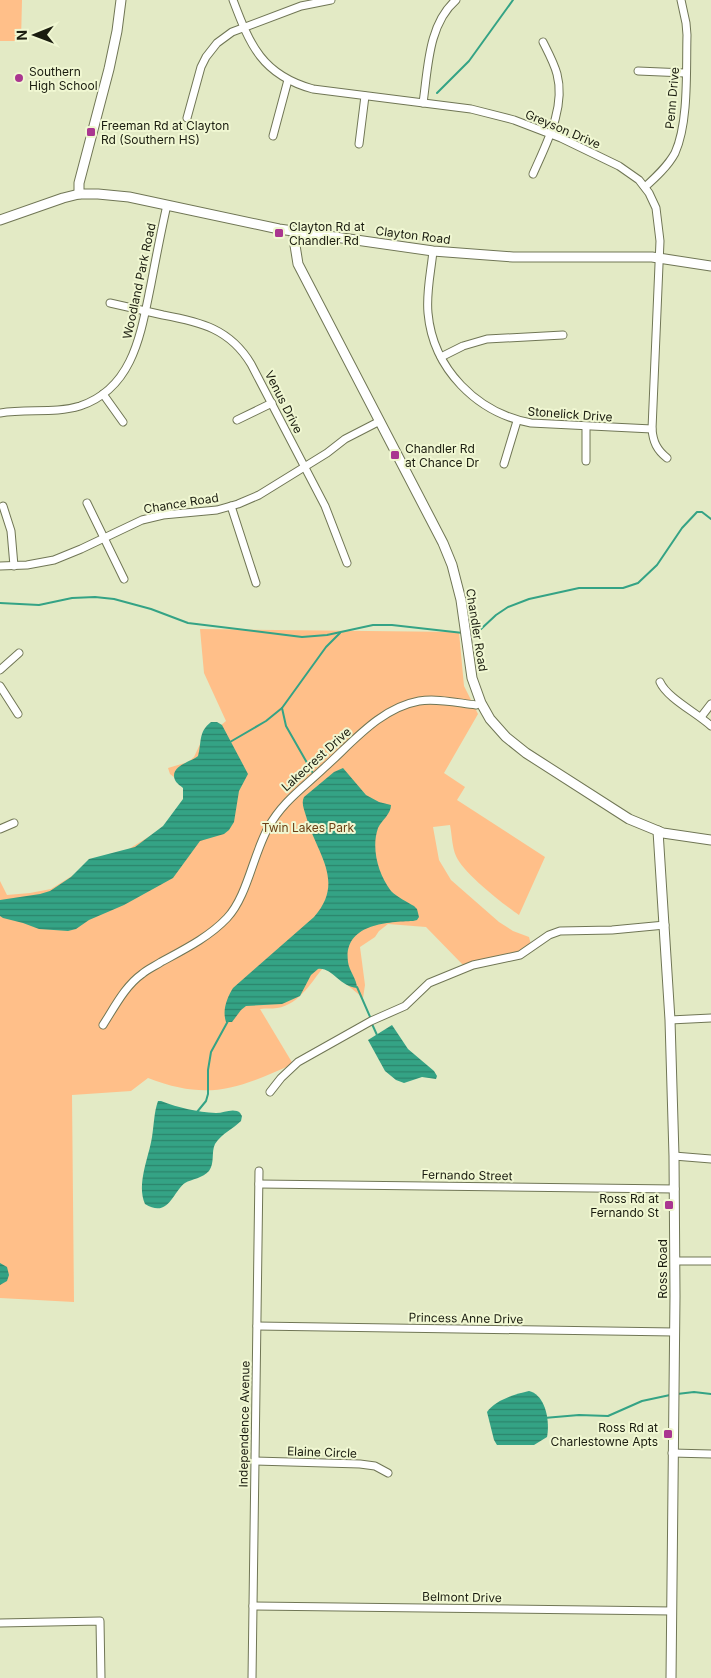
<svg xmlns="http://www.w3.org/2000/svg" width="711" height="1678" viewBox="0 0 711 1678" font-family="Inter,sans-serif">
<defs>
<pattern id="water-rules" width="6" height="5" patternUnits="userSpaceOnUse" patternTransform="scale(1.25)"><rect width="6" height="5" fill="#34a385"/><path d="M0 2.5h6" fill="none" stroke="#2b846b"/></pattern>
</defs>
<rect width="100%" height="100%" fill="#e3eac5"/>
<g fill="#ffbf89">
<path d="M 0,0 L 22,0 L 21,41 L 0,41 Z"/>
<path d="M 200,629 L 459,632 L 464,686 L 478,714 L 444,773 L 465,787 L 457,800 L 545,857 L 519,915 C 503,904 463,873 456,856 C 452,847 452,835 450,825 L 433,827 L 439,860 L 451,880 L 499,922 L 513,931 L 529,937 L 531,945 L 529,954 L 463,965 L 426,927 L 388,924 L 379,931 L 375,937 L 360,947 L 365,985 L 363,998 L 345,983 L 327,963 C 313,979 300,1005 277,1008 C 271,1009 266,1008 260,1009 L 293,1064 C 237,1089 208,1101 148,1078 L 131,1091 L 72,1095 L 74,1302 L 0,1298 L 0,881 L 7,895 L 30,893 L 51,889 L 75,874 L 124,852 L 158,831 L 176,815 L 188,788 L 170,774 L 168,768 L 188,762 L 194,757 L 201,742 L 226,721 L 204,673 Z"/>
</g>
<g fill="url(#water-rules)">
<path d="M 211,722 L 217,722 L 222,725 L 248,774 L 239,791 L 234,822 L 229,830 L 224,834 L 200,841 L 173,878 L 124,905 L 89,920 L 76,929 L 68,931 L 39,929 L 23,923 L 3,918 L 0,916 L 0,900 L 40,894 L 50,891 L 71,877 L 89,859 L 135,847 L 163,826 L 183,799 L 183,788 C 181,786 176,783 175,780 C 169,766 191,762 198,756 C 202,742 198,732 211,722 Z"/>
<path d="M 343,768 L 366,795 L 379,802 L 391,805 C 391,814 382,820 378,828 C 371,848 378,874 391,891 C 397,897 407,902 414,906 L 417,909 L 419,917 L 417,920 L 413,921 C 387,922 343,924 348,962 C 349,971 357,979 357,988 C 340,987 332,967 318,969 L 311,975 L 300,996 L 282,1004 L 246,1006 L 241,1010 L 232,1022 L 226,1022 C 222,1010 227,998 233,988 L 314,917 C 346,881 316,853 306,816 C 304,809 301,803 304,797 L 334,772 Z"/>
<path d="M 392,1025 L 408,1049 L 434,1071 L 437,1076 L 436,1079 L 422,1077 L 404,1083 L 396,1080 L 385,1071 L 368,1040 Z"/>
<path d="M 158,1101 L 161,1101 C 179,1108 197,1112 216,1113 C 223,1113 230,1109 237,1111 C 240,1112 240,1113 242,1116 L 241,1121 C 233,1129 222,1133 215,1144 C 211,1152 215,1163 209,1171 C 203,1178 192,1179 185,1183 C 173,1191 169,1219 145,1204 C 136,1184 149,1157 152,1137 C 154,1125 154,1112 158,1101 Z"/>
<path d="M 0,1263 L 7,1267 L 9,1275 L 7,1281 L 0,1285 Z"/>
<path d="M 529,1391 C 546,1395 550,1422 547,1437 L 534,1445 L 497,1445 L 494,1440 L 487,1412 C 495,1400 515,1394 529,1391 Z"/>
</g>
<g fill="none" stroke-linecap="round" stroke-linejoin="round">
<g stroke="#34a385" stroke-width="2">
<path d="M 437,93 L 469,61 L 513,0"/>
<path d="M 0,603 L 39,605 L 72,598 L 95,597 L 114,599 L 151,609 L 188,623 L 302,637 L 327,635 L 373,625 L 392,625 L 463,633"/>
<path d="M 470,633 L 481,629 L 496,615 L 508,607 L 529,599 L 579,588 L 623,588 L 638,583 L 657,565 L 682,528 L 697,512 L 702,512 L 711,519"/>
<path d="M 282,708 L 286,726 L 314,775"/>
<path d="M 230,742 L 266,721 L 282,708 L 326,647 L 340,633"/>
<path d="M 357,987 L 371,1019"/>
<path d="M 372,1024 L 377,1035"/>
<path d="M 197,1112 L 206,1101 L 208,1094 L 208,1070 L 211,1052 L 228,1021"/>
<path d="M 677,1394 L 694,1392 L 711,1394"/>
<path d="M 544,1418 L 579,1415 L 608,1416 L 642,1401 L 670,1395"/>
</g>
<g stroke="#707655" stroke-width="9">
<g id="minor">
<path d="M 233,0 C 250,45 262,75 313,89 L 471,109 L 514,120 L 561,138 L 619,166 L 639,180 L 649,193 L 656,208 L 660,241 L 652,429 C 653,442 657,450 667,458"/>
<path d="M 638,71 L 685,73"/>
<path d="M 423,103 C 428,69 428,24 456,0"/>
<path d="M 187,118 L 201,67 L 206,57 L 217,43 L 232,32 L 301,6 L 331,0"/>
<path d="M 273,136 L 288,80"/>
<path d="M 359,144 L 365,96"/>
<path d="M 533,174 C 546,144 566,108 557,74 C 554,63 548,52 543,42"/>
<path d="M 645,187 C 656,177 668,166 675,153 C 689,122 686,69 687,35 L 686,23 L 681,0"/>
<path d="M 433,251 C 431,272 426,292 428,313 C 433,369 477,413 531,423 L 652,429"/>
<path d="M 110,303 C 128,307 146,311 163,315 C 201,322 230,329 251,364 L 325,506 L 347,563"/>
<path d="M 441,357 L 463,346 L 487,339 L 563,335"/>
<path d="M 103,394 L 123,422"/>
<path d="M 0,413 C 26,408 54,414 80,406 C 134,388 141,332 151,284 C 156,258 161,231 167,205"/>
<path d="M 237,420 L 272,403"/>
<path d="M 586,461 L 586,427"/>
<path d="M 504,464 L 517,421"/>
<path d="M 87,503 L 124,579"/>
<path d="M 3,506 L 11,531 L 14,566"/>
<path d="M 231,506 L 256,583"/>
<path d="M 0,566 L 27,565 L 54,560 L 81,549 L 142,520 L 163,515 L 217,510 L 238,504 L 259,495 L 327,453 L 345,439 L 380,421"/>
<path d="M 0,670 L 19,653"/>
<path d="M 660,682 C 667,698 697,713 711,726"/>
<path d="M 0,686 L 18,714"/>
<path d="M 701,717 L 711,704"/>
<path d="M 0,829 L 14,823"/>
<path d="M 670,1020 L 711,1018"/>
<path d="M 103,1025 C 114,1008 125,986 142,974 C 148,969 155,966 161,962 C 185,949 209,937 227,918 C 247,897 253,855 268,828 C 282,802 303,788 324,768 C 352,743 380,708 419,701 C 437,698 458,703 476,705 L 481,703"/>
<path d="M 270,1092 L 281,1078 L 298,1062 L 371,1021 L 405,1006 L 429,983 L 473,965 L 520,955 L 549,935 L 560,931 L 612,930 L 665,925"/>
<path d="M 674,1156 L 711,1159"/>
<path d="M 259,1184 L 675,1189"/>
<path d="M 675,1261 L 711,1261"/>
<path d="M 257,1326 L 674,1332"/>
<path d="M 672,1453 L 711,1454"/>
<path d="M 255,1461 L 360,1464 L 375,1466 L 388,1473"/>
<path d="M 253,1606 L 672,1611"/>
<path d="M 0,1623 L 100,1621 L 101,1678"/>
<path d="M 252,1678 L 259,1171"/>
</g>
</g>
<g stroke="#707655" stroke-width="11">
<g id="tertiary">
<path d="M 79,194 L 79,183 L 109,69 L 117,31 L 121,0"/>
<path d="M 0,220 L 63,198 L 79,194 L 98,194 L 129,197 L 279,229 L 433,251 L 513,257 L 652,257 L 711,266"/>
<path d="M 295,232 L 294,239 L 298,264 L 443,543 L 452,565 L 461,600 L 472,678 L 481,703 L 490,719 L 506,737 L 526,753 L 629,819 L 663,833 L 711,840"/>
<path d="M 658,831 L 670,1020 L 674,1156 L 675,1296 L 671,1678"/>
</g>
</g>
<use href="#minor" stroke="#fff" stroke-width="7"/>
<use href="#tertiary" stroke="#fff" stroke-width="9"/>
</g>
<g fill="#aa3690" stroke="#f0f7d2" stroke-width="2">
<circle cx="19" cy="78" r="5"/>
<rect x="86" y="127" width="10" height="10" rx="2.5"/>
<rect x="274" y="228" width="10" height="10" rx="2.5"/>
<rect x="390" y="450" width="10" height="10" rx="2.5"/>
<rect x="664" y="1200" width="10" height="10" rx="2.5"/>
<rect x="663" y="1429" width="10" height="10" rx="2.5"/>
</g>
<g text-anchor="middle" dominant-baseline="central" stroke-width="4" stroke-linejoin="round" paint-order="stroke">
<g font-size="12" fill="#1a1c0f" stroke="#f0f7d2" text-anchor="start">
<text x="29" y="71">Southern<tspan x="29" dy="14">High School</tspan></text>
<text x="101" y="125">Freeman Rd at Clayton<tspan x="101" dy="14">Rd (Southern HS)</tspan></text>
<text x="289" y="226">Clayton Rd at<tspan x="289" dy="14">Chandler Rd</tspan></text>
<text x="405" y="448">Chandler Rd<tspan x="405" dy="14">at Chance Dr</tspan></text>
<text x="659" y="1198" text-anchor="end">Ross Rd at<tspan x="659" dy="14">Fernando St</tspan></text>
<text x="658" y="1427" text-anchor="end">Ross Rd at<tspan x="658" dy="14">Charlestowne Apts</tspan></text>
</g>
<g font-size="12" fill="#1a1c0f" stroke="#f0f7d2">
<text transform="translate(672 98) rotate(-85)">Penn Drive</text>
<text transform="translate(563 129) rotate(23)">Greyson Drive</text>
<text transform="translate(413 235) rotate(7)">Clayton Road</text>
<text transform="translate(139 281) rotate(-78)">Woodland Park Road</text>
<text transform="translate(284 402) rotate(63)">Venus Drive</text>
<text transform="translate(570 414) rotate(4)">Stonelick Drive</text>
<text transform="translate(181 503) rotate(-9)">Chance Road</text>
<text transform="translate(477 630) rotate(81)">Chandler Road</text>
<text transform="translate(316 759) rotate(-42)">Lakecrest Drive</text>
<text transform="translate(467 1175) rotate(1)">Fernando Street</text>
<text transform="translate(662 1269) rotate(-90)">Ross Road</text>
<text transform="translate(466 1318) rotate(1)">Princess Anne Drive</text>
<text transform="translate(244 1424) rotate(-89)">Independence Avenue</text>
<text transform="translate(322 1452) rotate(2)">Elaine Circle</text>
<text transform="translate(462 1597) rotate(1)">Belmont Drive</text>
</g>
<g font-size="12" fill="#6c4015" stroke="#f0f7d2">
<text x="308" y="827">Twin Lakes Park</text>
</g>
</g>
<g transform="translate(35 35) rotate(269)" stroke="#f0f7d2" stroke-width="4" paint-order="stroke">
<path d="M0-4L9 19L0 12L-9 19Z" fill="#1a1c0f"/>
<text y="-8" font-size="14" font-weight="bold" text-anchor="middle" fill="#1a1c0f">N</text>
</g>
</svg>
